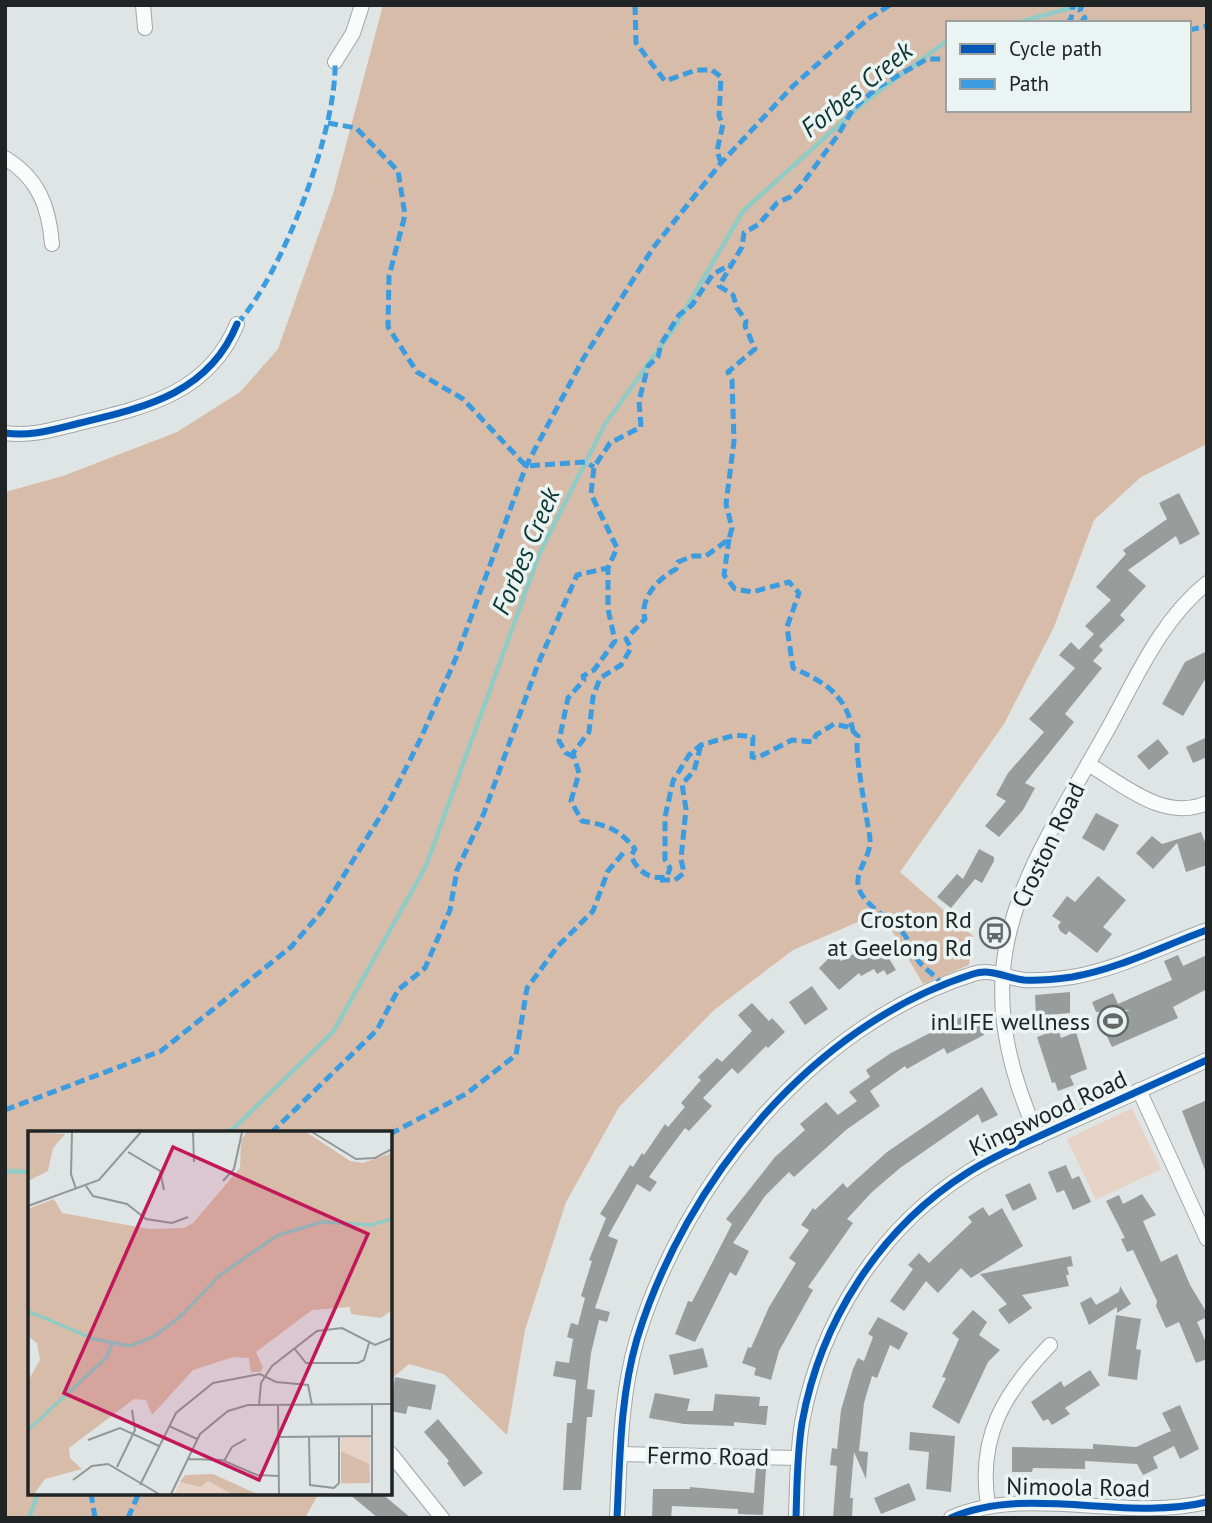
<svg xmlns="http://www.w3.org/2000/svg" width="1212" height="1523" viewBox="0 0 1212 1523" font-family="'PT Sans',sans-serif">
<rect width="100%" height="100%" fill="#dfe5e4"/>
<path fill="#e6d3c5" d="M 1132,1108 L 1161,1169 L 1096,1200 L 1067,1139 Z"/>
<path fill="#d7bca9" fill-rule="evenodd" d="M 383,5 L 1207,5 L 1207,444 L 1141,477 L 1094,520 L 1054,627 L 1004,724 L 900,872 L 973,936 L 969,965 L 923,984 L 881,912 L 793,950 L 714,1010 L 619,1107 L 566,1202 L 525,1330 L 507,1435 L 444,1374 L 409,1364 L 390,1380 L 390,1133 L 30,1133 L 30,1493 L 319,1493 L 305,1518 L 5,1518 L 5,492 L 63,476 L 177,432 L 240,392 L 278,349 L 333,194 ZM 948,23 L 1189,23 L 1189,110 L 948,110 Z"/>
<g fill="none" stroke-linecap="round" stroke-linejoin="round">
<g stroke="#91cbc5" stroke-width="4.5">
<path d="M 1015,23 L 1082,5"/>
<path d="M 223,1133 L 233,1129 L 333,1032 L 426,866 L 540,552 L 605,424 L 675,327 L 743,211 L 862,104 L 948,40"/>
<path d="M 5,1171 L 30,1172"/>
<path d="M 29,1518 L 38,1493"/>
</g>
</g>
<g fill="#989c9b">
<path d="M 1179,493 L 1200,534 L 1180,545 L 1176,536 L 1128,570 L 1146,586 L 1120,615 L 1125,620 L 1099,646 L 1103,650 L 1093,661 L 1102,668 L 1065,714 L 1074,722 L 1025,783 L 1035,788 L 1023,810 L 999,837 L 985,826 L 1006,801 L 996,795 L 1008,773 L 1044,732 L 1029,719 L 1075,668 L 1059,655 L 1071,642 L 1079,650 L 1094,634 L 1085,626 L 1111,600 L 1096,587 L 1126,554 L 1123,550 L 1167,519 L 1159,503 Z"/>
<path d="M 1207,651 L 1207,676 L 1183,716 L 1162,704 L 1185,662 Z"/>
<path d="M 1207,737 L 1207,757 L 1193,763 L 1186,747 Z"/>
<path d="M 1158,739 L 1169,753 L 1149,770 L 1137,756 Z"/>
<path d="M 1096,813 L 1119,825 L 1104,851 L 1082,838 Z"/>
<path d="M 1201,832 L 1207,847 L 1207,865 L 1186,872 L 1177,843 L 1153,869 L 1136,853 L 1152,836 L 1162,844 Z"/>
<path d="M 979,849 L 994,857 L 994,861 L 982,883 L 975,879 L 951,908 L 937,897 L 957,874 L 963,879 Z"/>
<path d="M 1098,876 L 1126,900 L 1103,927 L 1112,934 L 1097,953 L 1069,931 L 1066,935 L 1060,931 L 1058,926 L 1061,922 L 1052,916 L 1067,896 L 1075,902 Z"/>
<path d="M 869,945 L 872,952 L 882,947 L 896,970 L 887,975 L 884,970 L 877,974 L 874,969 L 861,976 L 859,973 L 839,990 L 819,968 L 834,953 L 841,961 Z"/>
<path d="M 1178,955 L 1183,966 L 1207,955 L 1207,989 L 1173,1007 L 1178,1018 L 1112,1047 L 1100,1022 L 1130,1010 L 1096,1012 L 1092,1002 L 1113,993 L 1118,1004 L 1172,980 L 1164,961 Z"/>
<path d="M 812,986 L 828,1009 L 805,1025 L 789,1002 Z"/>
<path d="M 1070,992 L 1070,1013 L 1036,1016 L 1035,995 Z"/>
<path d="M 752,1003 L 769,1021 L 772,1018 L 785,1032 L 768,1048 L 766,1046 L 738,1074 L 732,1068 L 703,1098 L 712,1106 L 689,1131 L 685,1128 L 661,1160 L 649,1177 L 657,1182 L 650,1192 L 637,1184 L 608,1236 L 618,1240 L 595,1308 L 610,1312 L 607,1322 L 599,1320 L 591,1353 L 587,1389 L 595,1390 L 592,1417 L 587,1417 L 581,1490 L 563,1490 L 567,1423 L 572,1423 L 576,1380 L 553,1376 L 556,1361 L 569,1363 L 573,1339 L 567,1337 L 571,1323 L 578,1325 L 585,1298 L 581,1296 L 592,1261 L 589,1260 L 606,1218 L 600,1214 L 630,1165 L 633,1167 L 642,1153 L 644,1155 L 665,1124 L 668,1127 L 685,1107 L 681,1103 L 701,1080 L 698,1077 L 717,1058 L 722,1062 L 752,1031 L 738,1015 Z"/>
<path d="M 975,1010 L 984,1035 L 947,1054 L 944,1048 L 907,1069 L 905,1066 L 870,1091 L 880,1106 L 846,1130 L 794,1177 L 789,1172 L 765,1196 L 733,1243 L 749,1251 L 736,1276 L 730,1272 L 695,1342 L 675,1334 L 688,1301 L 692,1302 L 732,1224 L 726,1219 L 775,1157 L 805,1130 L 800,1124 L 826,1102 L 838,1115 L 857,1101 L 849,1092 L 870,1077 L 866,1070 L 891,1053 Z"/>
<path d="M 1058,1029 L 1061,1038 L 1076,1032 L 1087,1069 L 1070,1076 L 1074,1085 L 1058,1091 L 1055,1082 L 1052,1083 L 1037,1037 Z"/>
<path d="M 982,1087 L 998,1115 L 982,1123 L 978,1114 L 900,1168 L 872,1192 L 847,1219 L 853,1223 L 808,1287 L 813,1290 L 779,1351 L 771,1380 L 754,1375 L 756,1368 L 742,1363 L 748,1347 L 751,1348 L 769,1307 L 796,1263 L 789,1258 L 809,1230 L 801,1225 L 813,1208 L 815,1210 L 843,1183 L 847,1188 L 887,1152 Z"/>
<path d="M 1207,1100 L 1207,1175 L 1182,1111 Z"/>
<path d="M 1066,1165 L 1072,1179 L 1079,1176 L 1091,1202 L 1073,1210 L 1064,1190 L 1057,1193 L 1048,1172 Z"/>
<path d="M 1030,1183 L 1037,1199 L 1013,1211 L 1005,1195 Z"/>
<path d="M 1142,1194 L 1156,1215 L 1143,1221 L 1161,1262 L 1177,1254 L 1190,1285 L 1207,1313 L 1207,1317 L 1197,1322 L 1207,1345 L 1207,1359 L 1196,1363 L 1179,1322 L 1166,1328 L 1156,1306 L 1157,1301 L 1133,1250 L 1127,1252 L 1121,1239 L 1125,1238 L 1106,1201 L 1119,1195 L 1123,1204 Z"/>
<path d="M 983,1207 L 989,1216 L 1002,1208 L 1023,1246 L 971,1278 L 961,1268 L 938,1293 L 926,1281 L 904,1311 L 890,1301 L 913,1269 L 908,1265 L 919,1253 L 929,1263 L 972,1222 L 968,1217 Z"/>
<path d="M 1071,1256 L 1073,1266 L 1067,1267 L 1069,1275 L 1066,1275 L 1069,1286 L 1022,1295 L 1032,1308 L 1009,1324 L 998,1310 L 1007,1304 L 980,1274 Z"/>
<path d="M 1120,1286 L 1131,1304 L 1117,1313 L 1117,1307 L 1089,1325 L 1080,1303 L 1091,1297 L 1096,1305 L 1119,1292 Z"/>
<path d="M 973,1310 L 987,1322 L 979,1335 L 1000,1350 L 988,1362 L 959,1424 L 932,1407 L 946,1378 L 942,1377 L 959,1339 L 952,1333 Z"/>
<path d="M 1116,1315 L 1141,1319 L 1136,1349 L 1141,1350 L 1137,1380 L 1108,1376 Z"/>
<path d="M 878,1317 L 908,1333 L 899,1350 L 890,1345 L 877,1378 L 872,1376 L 864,1403 L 859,1451 L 868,1452 L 866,1479 L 854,1452 L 850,1498 L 853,1498 L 852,1518 L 833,1518 L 837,1466 L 830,1465 L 832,1448 L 837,1449 L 841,1410 L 853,1369 L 858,1358 L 864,1361 L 873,1337 L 868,1334 Z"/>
<path d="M 703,1348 L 708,1367 L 674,1375 L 669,1355 Z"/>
<path d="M 1090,1370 L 1100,1385 L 1065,1408 L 1070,1414 L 1052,1425 L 1048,1419 L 1043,1421 L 1031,1402 L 1061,1381 L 1064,1387 Z"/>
<path d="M 395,1377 L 436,1385 L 431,1410 L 408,1406 L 406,1414 L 390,1411 Z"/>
<path d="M 655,1393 L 690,1399 L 687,1411 L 713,1411 L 715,1394 L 760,1397 L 759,1406 L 768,1406 L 766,1425 L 734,1422 L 734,1426 L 684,1424 L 649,1418 Z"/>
<path d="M 1180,1405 L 1199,1449 L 1180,1459 L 1174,1446 L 1153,1457 L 1158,1468 L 1143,1475 L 1137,1464 L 1085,1461 L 1085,1469 L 1033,1468 L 1032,1472 L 1012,1472 L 1012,1447 L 1093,1449 L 1093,1444 L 1136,1447 L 1171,1431 L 1162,1413 Z"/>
<path d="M 438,1419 L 483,1473 L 464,1487 L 447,1463 L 449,1461 L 424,1432 Z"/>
<path d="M 910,1432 L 955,1436 L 951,1492 L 926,1489 L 929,1452 L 909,1450 Z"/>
<path d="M 756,1468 L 766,1469 L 763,1515 L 738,1514 L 738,1509 L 672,1506 L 671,1518 L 652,1518 L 653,1489 L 690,1489 L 690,1487 L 754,1493 Z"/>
<path d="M 909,1483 L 916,1500 L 881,1514 L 874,1498 Z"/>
<path d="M 348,1493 L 381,1493 L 411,1518 L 378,1518 Z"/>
</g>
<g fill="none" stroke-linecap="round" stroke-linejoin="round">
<g stroke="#a2a6a6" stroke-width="16">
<g id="minor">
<path d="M 143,5 L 145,28"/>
<path d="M 335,62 L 353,33 L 362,5"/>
<path d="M 5,158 C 38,178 49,206 52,244"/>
<path d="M 5,433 C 31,437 55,429 80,423 C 146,407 209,393 237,324"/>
<path d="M 1088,764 C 1124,785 1164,822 1207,803"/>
<path d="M 1139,1090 L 1207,1239"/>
<path d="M 1038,1137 C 959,959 1023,881 1109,727 C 1137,676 1161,620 1207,583"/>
<path d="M 391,1454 L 442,1518"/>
<path d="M 620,1454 L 797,1458"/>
<path d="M 988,1505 C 977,1436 1005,1392 1050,1345"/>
<path d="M 617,1518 C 620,1458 620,1397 637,1339 C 685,1182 812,1025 973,974 C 992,968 1006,978 1024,980 C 1039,981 1057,979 1072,977 C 1118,969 1163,946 1207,930"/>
<path d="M 796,1518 C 797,1486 797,1454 802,1423 C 820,1322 880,1228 967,1173 C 995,1155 1027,1142 1057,1128 C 1107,1105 1157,1083 1207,1060"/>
<path d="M 951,1518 C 1026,1484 1125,1522 1207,1502"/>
</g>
</g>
<use href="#minor" stroke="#fafbfb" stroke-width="14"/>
<g stroke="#3c9ce0" stroke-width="5" stroke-dasharray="10 5" stroke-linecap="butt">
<path d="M 635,5 L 636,43 L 665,81 L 696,70 L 712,70 L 721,77 L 719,116 L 723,124 L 717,151 L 721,163"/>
<path d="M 1067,23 L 1071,19 L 1073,5"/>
<path d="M 1080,23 L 1085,18 L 1080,11 L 1082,5"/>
<path d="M 1189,30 L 1207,26"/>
<path d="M 328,123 L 356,128 L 398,171 L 405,215 L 389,276 L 388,327 L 417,372 L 463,399 L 526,466 L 585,462 L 594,467"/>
<path d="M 237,324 C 283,273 337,130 335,62"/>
<path d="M 729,539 L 724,575 L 735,589 L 752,592 L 789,582 L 799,593 L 787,627 L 793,668 C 825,682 846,695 853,731"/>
<path d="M 574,757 L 566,753 L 559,741 L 568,698 L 584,680 L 583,676 L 594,670 L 615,641 L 608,609 L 608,568 L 617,548 L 591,494 L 594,467 L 610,443 L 641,427 L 639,401 L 648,366 L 658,357 L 661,344 L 679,315 L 692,305 L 713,274 L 730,265"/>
<path d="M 660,880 L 675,880 L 684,873 L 681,859 L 686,809 L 682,784 L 694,771 L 701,745"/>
<path d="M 943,987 C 938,976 928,972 921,964 C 912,955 912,941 900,930 C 888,918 865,905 859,889 C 853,872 872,856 870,839 C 868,823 853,747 858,736 L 848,727 L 834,724 L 816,735 L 813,742 L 792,740 L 757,758 L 752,757 L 753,737 L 735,735 L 701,745 L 689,755 L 673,781 L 665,817 L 665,860 L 670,868 L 667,877 C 650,880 638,872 631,856 L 635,849 C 619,829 607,825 582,821 L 571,801 L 579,773 L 573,753 L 589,732 L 593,697 L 600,678 L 621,665 L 631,648 L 626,639 L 645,619 C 639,598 659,578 676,569 L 678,562 L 693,556 L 706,556 L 729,539 L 732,528 L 726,504 L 734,441 L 732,380 L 728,372 L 755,349 L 745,326 L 746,321 L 737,308 L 733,295 L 719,286 L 742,247 L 744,233 L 759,224 L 777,203 L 790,197 L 800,187 L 838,135 L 853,109 L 878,87 L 927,59 L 948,59"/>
<path d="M 5,1110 L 161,1051 L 291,947 L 322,911 L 389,802 L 421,738 L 458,653 L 526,466 L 583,359 L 653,248 L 721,163 L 793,86 L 868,19 L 890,5"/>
<path d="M 271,1133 L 377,1030 L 398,990 L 425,968 L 450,910 L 457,870 L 484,813 L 538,664 L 577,575 L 608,568"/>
<path d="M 390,1134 L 466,1094 L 516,1055 L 527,988 L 558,946 L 593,911 L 608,871 L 625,851"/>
<path d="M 91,1493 L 95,1518"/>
<path d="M 128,1518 L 139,1493"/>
</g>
<g stroke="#eaf4f3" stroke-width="11">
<g id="cycleway">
<path d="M 5,433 C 31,437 55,429 80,423 C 146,407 209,393 237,324"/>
<path d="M 617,1518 C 620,1458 620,1397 637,1339 C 685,1182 812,1025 973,974 C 992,968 1006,978 1024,980 C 1039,981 1057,979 1072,977 C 1118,969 1163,946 1207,930"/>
<path d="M 796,1518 C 797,1486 797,1454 802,1423 C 820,1322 880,1228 967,1173 C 995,1155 1027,1142 1057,1128 C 1107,1105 1157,1083 1207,1060"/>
<path d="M 951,1518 C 1026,1484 1125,1522 1207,1502"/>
</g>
</g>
<use href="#cycleway" stroke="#0057b8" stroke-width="7"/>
</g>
<defs>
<g id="bus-ring" transform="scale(1.575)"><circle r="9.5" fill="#eaf4f3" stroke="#646867" stroke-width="1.5"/><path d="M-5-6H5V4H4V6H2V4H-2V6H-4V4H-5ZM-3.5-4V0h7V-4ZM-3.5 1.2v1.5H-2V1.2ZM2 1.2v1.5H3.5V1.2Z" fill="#646867"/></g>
<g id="stadium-ring" transform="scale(1.575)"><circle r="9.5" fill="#eaf4f3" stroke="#646867" stroke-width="1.5"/><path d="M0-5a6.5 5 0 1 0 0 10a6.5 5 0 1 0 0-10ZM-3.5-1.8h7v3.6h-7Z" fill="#646867"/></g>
</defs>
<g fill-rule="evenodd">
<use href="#bus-ring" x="995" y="933"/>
<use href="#stadium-ring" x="1113" y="1021"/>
</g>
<g text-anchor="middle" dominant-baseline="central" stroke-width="7" stroke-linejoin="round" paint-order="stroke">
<g font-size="24" fill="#212424" stroke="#eaf4f3">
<text transform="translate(1048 845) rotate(-64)">Croston Road</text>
<text transform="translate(1048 1113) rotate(-25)">Kingswood Road</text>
<text transform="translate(708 1456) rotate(1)">Fermo Road</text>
<text transform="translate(1078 1487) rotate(1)">Nimoola Road</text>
</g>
<g font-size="24" fill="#212424" stroke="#eaf4f3" text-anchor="end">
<text x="972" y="919">Croston Rd<tspan x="972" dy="28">at Geelong Rd</tspan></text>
<text x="1090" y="1021">inLIFE wellness</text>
</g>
<g font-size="26" font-style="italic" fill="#0f3632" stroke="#eaf4f3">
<text transform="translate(856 89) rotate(-39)">Forbes Creek</text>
<text transform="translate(525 551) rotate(-67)">Forbes Creek</text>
</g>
</g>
<g transform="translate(28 1131)">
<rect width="364" height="364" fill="#dfe5e4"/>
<path d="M 342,306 L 342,352 L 313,353 L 313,307 ZM 180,350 L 204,363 L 147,363 L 152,351 L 173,356 Z" fill="#e6d3c5"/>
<path d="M 0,1 L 37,3 L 25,17 L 20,40 L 0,50 ZM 219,1 L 278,1 L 322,30 L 335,32 L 364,22 L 364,179 L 353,187 L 323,183 L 322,176 L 284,179 L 228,221 L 235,237 L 232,241 L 223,241 L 221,227 L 205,226 L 165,239 L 124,284 L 118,269 L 106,268 L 41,317 L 42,327 L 54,338 L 17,348 L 6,363 L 0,363 L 0,250 L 12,229 L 9,212 L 0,205 L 0,78 L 26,68 L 34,82 L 121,98 L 156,97 L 165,92 L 212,37 L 213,9 ZM 313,320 L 341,333 L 342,352 L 313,352 ZM 185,343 L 229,363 L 204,363 L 180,350 L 173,356 L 152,351 L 157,344 Z" fill="#d7bca9"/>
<path fill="none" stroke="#91cbc5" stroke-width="3.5" d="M 0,180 L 66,208 L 102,215 L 125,206 L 152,186 L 192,144 L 250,104 L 294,91 L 343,94 L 364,88M 0,299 L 78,227 L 84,213"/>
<path fill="none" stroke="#939897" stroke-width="2" d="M 44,1 L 43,43 L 48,58M 165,1 L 166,31M 284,1 L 328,28 L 347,27 L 364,18M 100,21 L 132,40 L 136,59M 195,50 L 206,38 L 214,1M 58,55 L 65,65 L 99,73 L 118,88 L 144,92 L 160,86M 0,75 L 71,49 L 113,1M 266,217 L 278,232 L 330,232 L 336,229 L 341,212M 231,274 L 233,252 L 244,235 L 289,200 L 314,197 L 347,214 L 364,207M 250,274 L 251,363M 141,295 L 169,308M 251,306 L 344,305M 281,306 L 282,354 L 306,357 L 311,352 L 311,305M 60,309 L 92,297 L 131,315M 160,328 L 194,329 L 229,344 L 251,345M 196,330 L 204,316 L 218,308M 89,336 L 107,299 L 104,279M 45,349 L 64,335 L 80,333 L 131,363M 112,354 L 148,282 L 185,252 L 232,243 L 248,251 L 280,254 L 284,274M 143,363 L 172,303 L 200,280 L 220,274 L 364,273M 344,363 L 344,274"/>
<path fill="#c2185b" fill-opacity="0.15" stroke="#c2185b" stroke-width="3.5" d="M 145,16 L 340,103 L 231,349 L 36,262 Z"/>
<rect width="364" height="364" fill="none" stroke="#212424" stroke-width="3.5"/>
</g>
<rect width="1212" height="1523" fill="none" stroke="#212424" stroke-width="14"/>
<rect x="946" y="21" width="245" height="91" fill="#eaf4f3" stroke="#9aa1a0" stroke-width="2"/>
<rect x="960" y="44" width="35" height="10" fill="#0057b8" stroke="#9aa1a0" stroke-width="2"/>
<text x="1009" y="56" font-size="21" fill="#212424">Cycle path</text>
<rect x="960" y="79" width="35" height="10" fill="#3c9ce0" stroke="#9aa1a0" stroke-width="2"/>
<text x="1009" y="91" font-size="21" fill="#212424">Path</text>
</svg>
